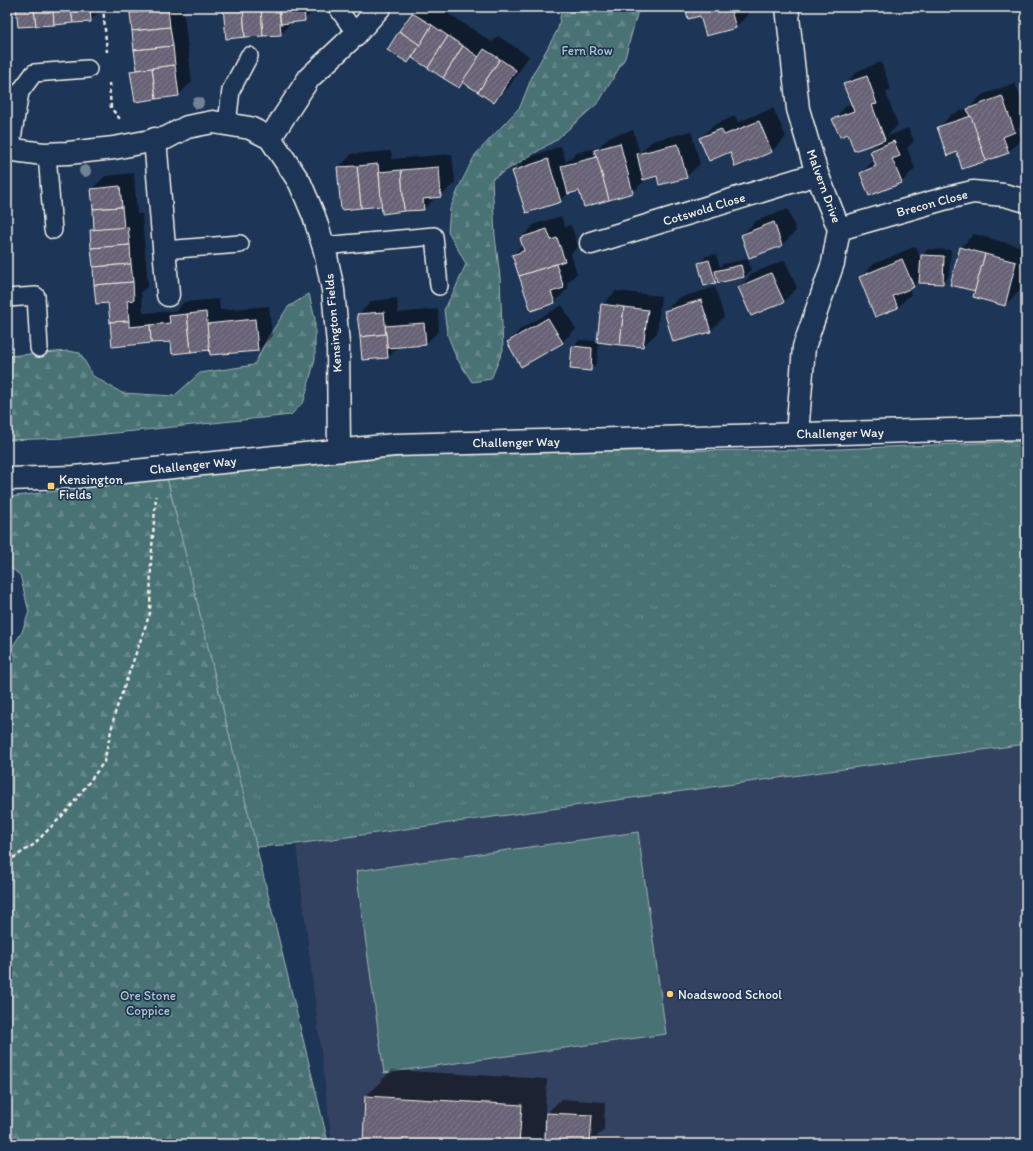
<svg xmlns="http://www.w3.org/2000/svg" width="1033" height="1151" viewBox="0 0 1033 1151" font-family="Itim,sans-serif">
<defs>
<pattern id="grass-tufts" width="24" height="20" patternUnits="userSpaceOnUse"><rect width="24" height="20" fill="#4a7275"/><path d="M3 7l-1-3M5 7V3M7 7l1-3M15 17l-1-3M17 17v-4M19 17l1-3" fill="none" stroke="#658789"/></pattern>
<pattern id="forest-firs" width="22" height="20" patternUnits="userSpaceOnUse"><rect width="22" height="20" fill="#4a7275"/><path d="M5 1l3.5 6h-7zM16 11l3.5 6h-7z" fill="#658789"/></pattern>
<pattern id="building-hatch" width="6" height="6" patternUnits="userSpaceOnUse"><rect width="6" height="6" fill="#676276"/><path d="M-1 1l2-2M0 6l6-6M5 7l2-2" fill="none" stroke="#7d798a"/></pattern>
</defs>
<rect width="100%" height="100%" fill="#1d3557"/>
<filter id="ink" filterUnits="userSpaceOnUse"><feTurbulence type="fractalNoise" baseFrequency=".025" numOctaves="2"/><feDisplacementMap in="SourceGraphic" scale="8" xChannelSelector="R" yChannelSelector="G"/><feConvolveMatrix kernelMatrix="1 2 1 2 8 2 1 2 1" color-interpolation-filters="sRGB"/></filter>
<g filter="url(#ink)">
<path fill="#334260" d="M 1026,744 L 1026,1144 L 332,1144 L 296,844 Z"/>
<path fill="url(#grass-tufts)" stroke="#9fb2ae" d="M 1026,441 L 1026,744 L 296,844 L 256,847 L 167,478 L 411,456 L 589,451 L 816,450 Z"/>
<g fill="url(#forest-firs)" stroke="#9fb2ae">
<path d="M 562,7 L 639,7 L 625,58 L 599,102 L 556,140 L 492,179 L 495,236 L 500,277 L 503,350 L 491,379 L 472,382 L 456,357 L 447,333 L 444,310 L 455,289 L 466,264 L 448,231 L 450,209 L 461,183 L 475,155 L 520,107 L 533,74 L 558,29 Z"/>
<path d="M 309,294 L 315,319 L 315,359 L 304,401 L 291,415 L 66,438 L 7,440 L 7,356 L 68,351 L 80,353 L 93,376 L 122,393 L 174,396 L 200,373 L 254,365 L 269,336 L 288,307 Z"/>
<path d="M 167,478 L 328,1142 L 328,1144 L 7,1144 L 7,655 L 22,632 L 29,612 L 20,575 L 7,565 L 7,497 Z"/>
</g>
<path fill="#4a7275" stroke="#9fb2ae" d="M 638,832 L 666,1034 L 384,1073 L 356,871 Z"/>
<g fill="#0007">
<path d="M 17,7 L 104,7 L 90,21 Z"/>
<path d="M 130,7 L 183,7 L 192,82 L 178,95 L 132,71 L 137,66 Z"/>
<path d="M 224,7 L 318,7 L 304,20 L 293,21 L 281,34 L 227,38 Z"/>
<path d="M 419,7 L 438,7 L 492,42 L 498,36 L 529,56 L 508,88 L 494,102 L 463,82 L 458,87 L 413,57 L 408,62 L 389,50 L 413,13 Z"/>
<path d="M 686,7 L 747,7 L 749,14 L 735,27 L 700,14 Z"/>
<path d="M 881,62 L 891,89 L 886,93 L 898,125 L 886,137 L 908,128 L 914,141 L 907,148 L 915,168 L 902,182 L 870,195 L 861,173 L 874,160 L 871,152 L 883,139 L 848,133 L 834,119 L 847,105 L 852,104 L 844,84 L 858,71 Z"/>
<path d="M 1015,83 L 1026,111 L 1026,154 L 1023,123 L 1018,128 L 1022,139 L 1008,152 L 958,151 L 938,128 L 952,114 L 969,108 L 982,95 Z"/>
<path d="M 773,108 L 786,137 L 772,151 L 736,166 L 730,151 L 700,138 L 714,125 L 735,116 L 738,122 Z"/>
<path d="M 633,130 L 640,153 L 652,141 L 691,131 L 700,164 L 686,177 L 657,175 L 647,178 L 633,192 L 585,206 L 580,189 L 569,192 L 560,201 L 513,171 L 527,158 L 561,146 L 566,162 L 576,153 L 599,147 L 609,137 Z"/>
<path d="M 391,151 L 392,159 L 452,154 L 455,182 L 441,196 L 436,197 L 424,209 L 382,205 L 338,168 L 352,154 Z"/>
<path d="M 134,173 L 137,214 L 142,214 L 148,286 L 141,292 L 143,313 L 176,311 L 184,302 L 219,299 L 220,310 L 269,306 L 272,336 L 258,350 L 210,349 L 172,341 L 113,346 L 109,302 L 91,231 L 95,226 L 92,189 L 105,176 Z"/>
<path d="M 788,209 L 796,231 L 782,245 L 750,257 L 742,235 L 756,221 Z"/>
<path d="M 561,216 L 565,227 L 571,225 L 578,246 L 571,254 L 577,273 L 567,283 L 568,288 L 555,302 L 532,310 L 513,255 L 523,245 L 521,238 L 535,224 Z"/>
<path d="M 974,234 L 1026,248 L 1026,261 L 1019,291 L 1005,305 L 976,291 L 961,247 Z"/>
<path d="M 916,246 L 920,257 L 928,249 L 951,250 L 949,276 L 943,283 L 921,279 L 913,286 L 909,288 L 911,294 L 897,308 L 860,277 L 874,264 Z"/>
<path d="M 716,254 L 720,267 L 723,264 L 748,259 L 751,270 L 744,277 L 718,279 L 715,282 L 700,263 L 706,256 Z"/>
<path d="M 7,260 L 8,276 L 7,277 Z"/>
<path d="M 785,260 L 797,288 L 783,302 L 739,287 L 753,273 Z"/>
<path d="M 715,287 L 724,317 L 710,331 L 665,311 L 679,298 Z"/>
<path d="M 616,291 L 661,296 L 657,333 L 643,346 L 599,341 L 597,363 L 590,370 L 573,347 L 579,340 L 598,341 L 602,305 Z"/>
<path d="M 397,298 L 398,313 L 438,309 L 439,331 L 425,344 L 398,347 L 388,357 L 358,315 L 372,301 Z"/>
<path d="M 562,305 L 576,329 L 562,342 L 508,342 L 522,328 Z"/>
<path d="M 392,1070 L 547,1079 L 543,1144 L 364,1144 L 366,1096 Z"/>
<path d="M 561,1099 L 605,1102 L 604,1130 L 596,1137 L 644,1139 L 644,1144 L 565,1144 L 567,1142 L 546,1141 L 547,1113 Z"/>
</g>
<g fill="url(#building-hatch)" stroke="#f4f1e8">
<path d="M 16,7 L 34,7 L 36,26 L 18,27 Z"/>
<path d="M 34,7 L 53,7 L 54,25 L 36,26 Z"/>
<path d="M 53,7 L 71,7 L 73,23 L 54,25 Z"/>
<path d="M 71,7 L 90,7 L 91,22 L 73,23 Z"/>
<path d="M 129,7 L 168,7 L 168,9 L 130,13 Z"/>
<path d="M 223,7 L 243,7 L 245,37 L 226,39 Z"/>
<path d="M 243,7 L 261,7 L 263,36 L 245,37 Z"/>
<path d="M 261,7 L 279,7 L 281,35 L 263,36 Z"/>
<path d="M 279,7 L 304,7 L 305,21 L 281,24 Z"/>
<path d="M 685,7 L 730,7 L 736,28 L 706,36 L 700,16 L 688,19 Z"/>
<path d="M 168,9 L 170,27 L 132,31 L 130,13 Z"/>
<path d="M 412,13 L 432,25 L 420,45 L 399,31 Z"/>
<path d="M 432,25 L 448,36 L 428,68 L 412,58 Z"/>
<path d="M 170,27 L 173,46 L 134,50 L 132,31 Z"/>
<path d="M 399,31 L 420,45 L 408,63 L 387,50 Z"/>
<path d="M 448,36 L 463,46 L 443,78 L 428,68 Z"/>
<path d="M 173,46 L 175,65 L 137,70 L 134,50 Z"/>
<path d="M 463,46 L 479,57 L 459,88 L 443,78 Z"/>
<path d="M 484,49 L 500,59 L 478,92 L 462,82 Z"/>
<path d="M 500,59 L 516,70 L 494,103 L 478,92 Z"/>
<path d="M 175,65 L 179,96 L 156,99 L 152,68 Z"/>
<path d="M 152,68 L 156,99 L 135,102 L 130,71 Z"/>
<path d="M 867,76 L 877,104 L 872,105 L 885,140 L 854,151 L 848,134 L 840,137 L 832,119 L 854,111 L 843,84 Z"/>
<path d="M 1002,96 L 1015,132 L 1003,137 L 1009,153 L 986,161 L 967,109 Z"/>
<path d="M 971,116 L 986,161 L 962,169 L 957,152 L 947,156 L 937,127 Z"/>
<path d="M 759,121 L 772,152 L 735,167 L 730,152 L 709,161 L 699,138 L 721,129 L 724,135 Z"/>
<path d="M 1022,121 L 1026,121 L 1026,155 L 1023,155 Z"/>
<path d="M 894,141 L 900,156 L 892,159 L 902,183 L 869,196 L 860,173 L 876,166 L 870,151 Z"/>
<path d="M 620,143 L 633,193 L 609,200 L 594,150 Z"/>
<path d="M 678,144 L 687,178 L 659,185 L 657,176 L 643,180 L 637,154 Z"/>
<path d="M 597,157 L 609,200 L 584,207 L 579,191 L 568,194 L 561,166 Z"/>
<path d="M 548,159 L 561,202 L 526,213 L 512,171 Z"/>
<path d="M 378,164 L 382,206 L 361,208 L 357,166 Z"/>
<path d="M 357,166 L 361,208 L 341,210 L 337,167 Z"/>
<path d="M 439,167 L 441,197 L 423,199 L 424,210 L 404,211 L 401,170 Z"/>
<path d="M 401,170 L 404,211 L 382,214 L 379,172 Z"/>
<path d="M 120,186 L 122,207 L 93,209 L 91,189 Z"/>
<path d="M 122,207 L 124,228 L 94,230 L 93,209 Z"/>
<path d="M 774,222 L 782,246 L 749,258 L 741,235 Z"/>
<path d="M 128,227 L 130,245 L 91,248 L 90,230 Z"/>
<path d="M 547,229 L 551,240 L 557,238 L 565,261 L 519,276 L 512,255 L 524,251 L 520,238 Z"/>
<path d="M 130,245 L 131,264 L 93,267 L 91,248 Z"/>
<path d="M 960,247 L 985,254 L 975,291 L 950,285 Z"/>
<path d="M 985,254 L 1016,262 L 1005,306 L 973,297 Z"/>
<path d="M 921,255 L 944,256 L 943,284 L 919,283 Z"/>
<path d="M 902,259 L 914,287 L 893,296 L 898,308 L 875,317 L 859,277 Z"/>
<path d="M 709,260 L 716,283 L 704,286 L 698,263 Z"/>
<path d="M 131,264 L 133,282 L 94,285 L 93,267 Z"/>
<path d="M 556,264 L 564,288 L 551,292 L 555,303 L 531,311 L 519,276 Z"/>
<path d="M 741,265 L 744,277 L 718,283 L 715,271 Z"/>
<path d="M 771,273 L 784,302 L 751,316 L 738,287 Z"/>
<path d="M 133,282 L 134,300 L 127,301 L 129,321 L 110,322 L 108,303 L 96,304 L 94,285 Z"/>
<path d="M 701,300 L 711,332 L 673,342 L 664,311 Z"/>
<path d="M 601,304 L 624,307 L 620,345 L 597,342 Z"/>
<path d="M 624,307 L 648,310 L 643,347 L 620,345 Z"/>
<path d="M 206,312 L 210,350 L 191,352 L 187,314 Z"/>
<path d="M 384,312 L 386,334 L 360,337 L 357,314 Z"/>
<path d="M 187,314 L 191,352 L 172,354 L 171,342 L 151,343 L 150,325 L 170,323 L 169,316 Z"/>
<path d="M 548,318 L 563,343 L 521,367 L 507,342 Z"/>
<path d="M 255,319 L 258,351 L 210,355 L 207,324 Z"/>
<path d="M 129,321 L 129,327 L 150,325 L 151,343 L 112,347 L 110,322 Z"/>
<path d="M 424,323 L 426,345 L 387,348 L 385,326 Z"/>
<path d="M 386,334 L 388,358 L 362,360 L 360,337 Z"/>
<path d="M 572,346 L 592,348 L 591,371 L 570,369 Z"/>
<path d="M 365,1096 L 522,1105 L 519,1144 L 363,1144 Z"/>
<path d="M 546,1113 L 592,1115 L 590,1144 L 545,1142 Z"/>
</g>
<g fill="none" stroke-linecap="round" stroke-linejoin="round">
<g stroke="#f4f1e8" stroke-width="20">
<g id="lane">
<path d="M 337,7 L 356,34"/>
<path d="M 227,124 L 231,90 L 249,56"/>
<path d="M 10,150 L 20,92 L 34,73 L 88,69"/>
<path d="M 47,154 L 53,230"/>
<path d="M 323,246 L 434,236 L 439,286"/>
<path d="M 164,250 L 240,244"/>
<path d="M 7,298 L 36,296 L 39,348"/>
</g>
</g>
<g stroke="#f4f1e8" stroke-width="25">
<g id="street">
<path d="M 787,7 L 798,109 L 817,174 L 839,229 L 833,263 L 804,347 L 797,434"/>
<path d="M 270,138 L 309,78 L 356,34 L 380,7"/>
<path d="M 155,139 L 168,295"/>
<path d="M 7,149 L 43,154 L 68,153 L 114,148 L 166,138 L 187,127 L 213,122 L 250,128 L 270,138 L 300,183 L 314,216 L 325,251 L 333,290 L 338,344 L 339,450"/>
<path d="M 839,229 L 947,198 L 973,192 L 1004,195 L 1026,201"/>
<path d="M 591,243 L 817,174"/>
</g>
</g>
<g stroke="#f4f1e8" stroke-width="25">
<path id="secondary" d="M 7,479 L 74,477 L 394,445 L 1026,428"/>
</g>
<g stroke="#f4f1e8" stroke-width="2.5" stroke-dasharray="4 3" stroke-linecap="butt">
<path d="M 103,7 L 107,52"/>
<path d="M 109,83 L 111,108 L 120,119"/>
<path d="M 7,862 L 33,845 L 68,810 L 104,762 L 115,713 L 150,613 L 151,561 L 156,496"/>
</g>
<use href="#lane" stroke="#1d3557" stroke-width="17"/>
<use href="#street" stroke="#1d3557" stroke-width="22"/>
<use href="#secondary" stroke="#1d3557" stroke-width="22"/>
</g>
<g fill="#728491">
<circle cx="198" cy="103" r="6"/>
<circle cx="85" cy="171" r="6"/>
</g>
</g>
<g fill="#ffd166" stroke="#1d3557" stroke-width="1.5">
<rect x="47" y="482" width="8" height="8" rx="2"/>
<circle cx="670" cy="994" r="4"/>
</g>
<g text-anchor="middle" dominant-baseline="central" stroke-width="3.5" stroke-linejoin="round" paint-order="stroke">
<g font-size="13" fill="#b8c5c0" stroke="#1d3557">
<text x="587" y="50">Fern Row</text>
<text x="148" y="995">Ore Stone<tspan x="148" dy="15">Coppice</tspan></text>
</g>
<g font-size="13" fill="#f4f1e8" stroke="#1d3557">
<text transform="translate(824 186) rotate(70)">Malvern Drive</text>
<text transform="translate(932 203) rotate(-15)">Brecon Close</text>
<text transform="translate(704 209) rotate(-17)">Cotswold Close</text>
<text transform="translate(333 323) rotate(-95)">Kensington Fields</text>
<text transform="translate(840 433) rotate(-1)">Challenger Way</text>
<text transform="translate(516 442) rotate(-1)">Challenger Way</text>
<text transform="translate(193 465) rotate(-6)">Challenger Way</text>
</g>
<g font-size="13" fill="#f4f1e8" stroke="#1d3557" text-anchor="start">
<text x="59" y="479">Kensington<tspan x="59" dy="15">Fields</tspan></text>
<text x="678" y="994">Noadswood School</text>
</g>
</g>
<rect width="1033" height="1151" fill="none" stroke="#1d3557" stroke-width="24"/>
<rect x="12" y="12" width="1009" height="1127" fill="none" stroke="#f4f1e8" stroke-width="1.5" filter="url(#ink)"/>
</svg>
